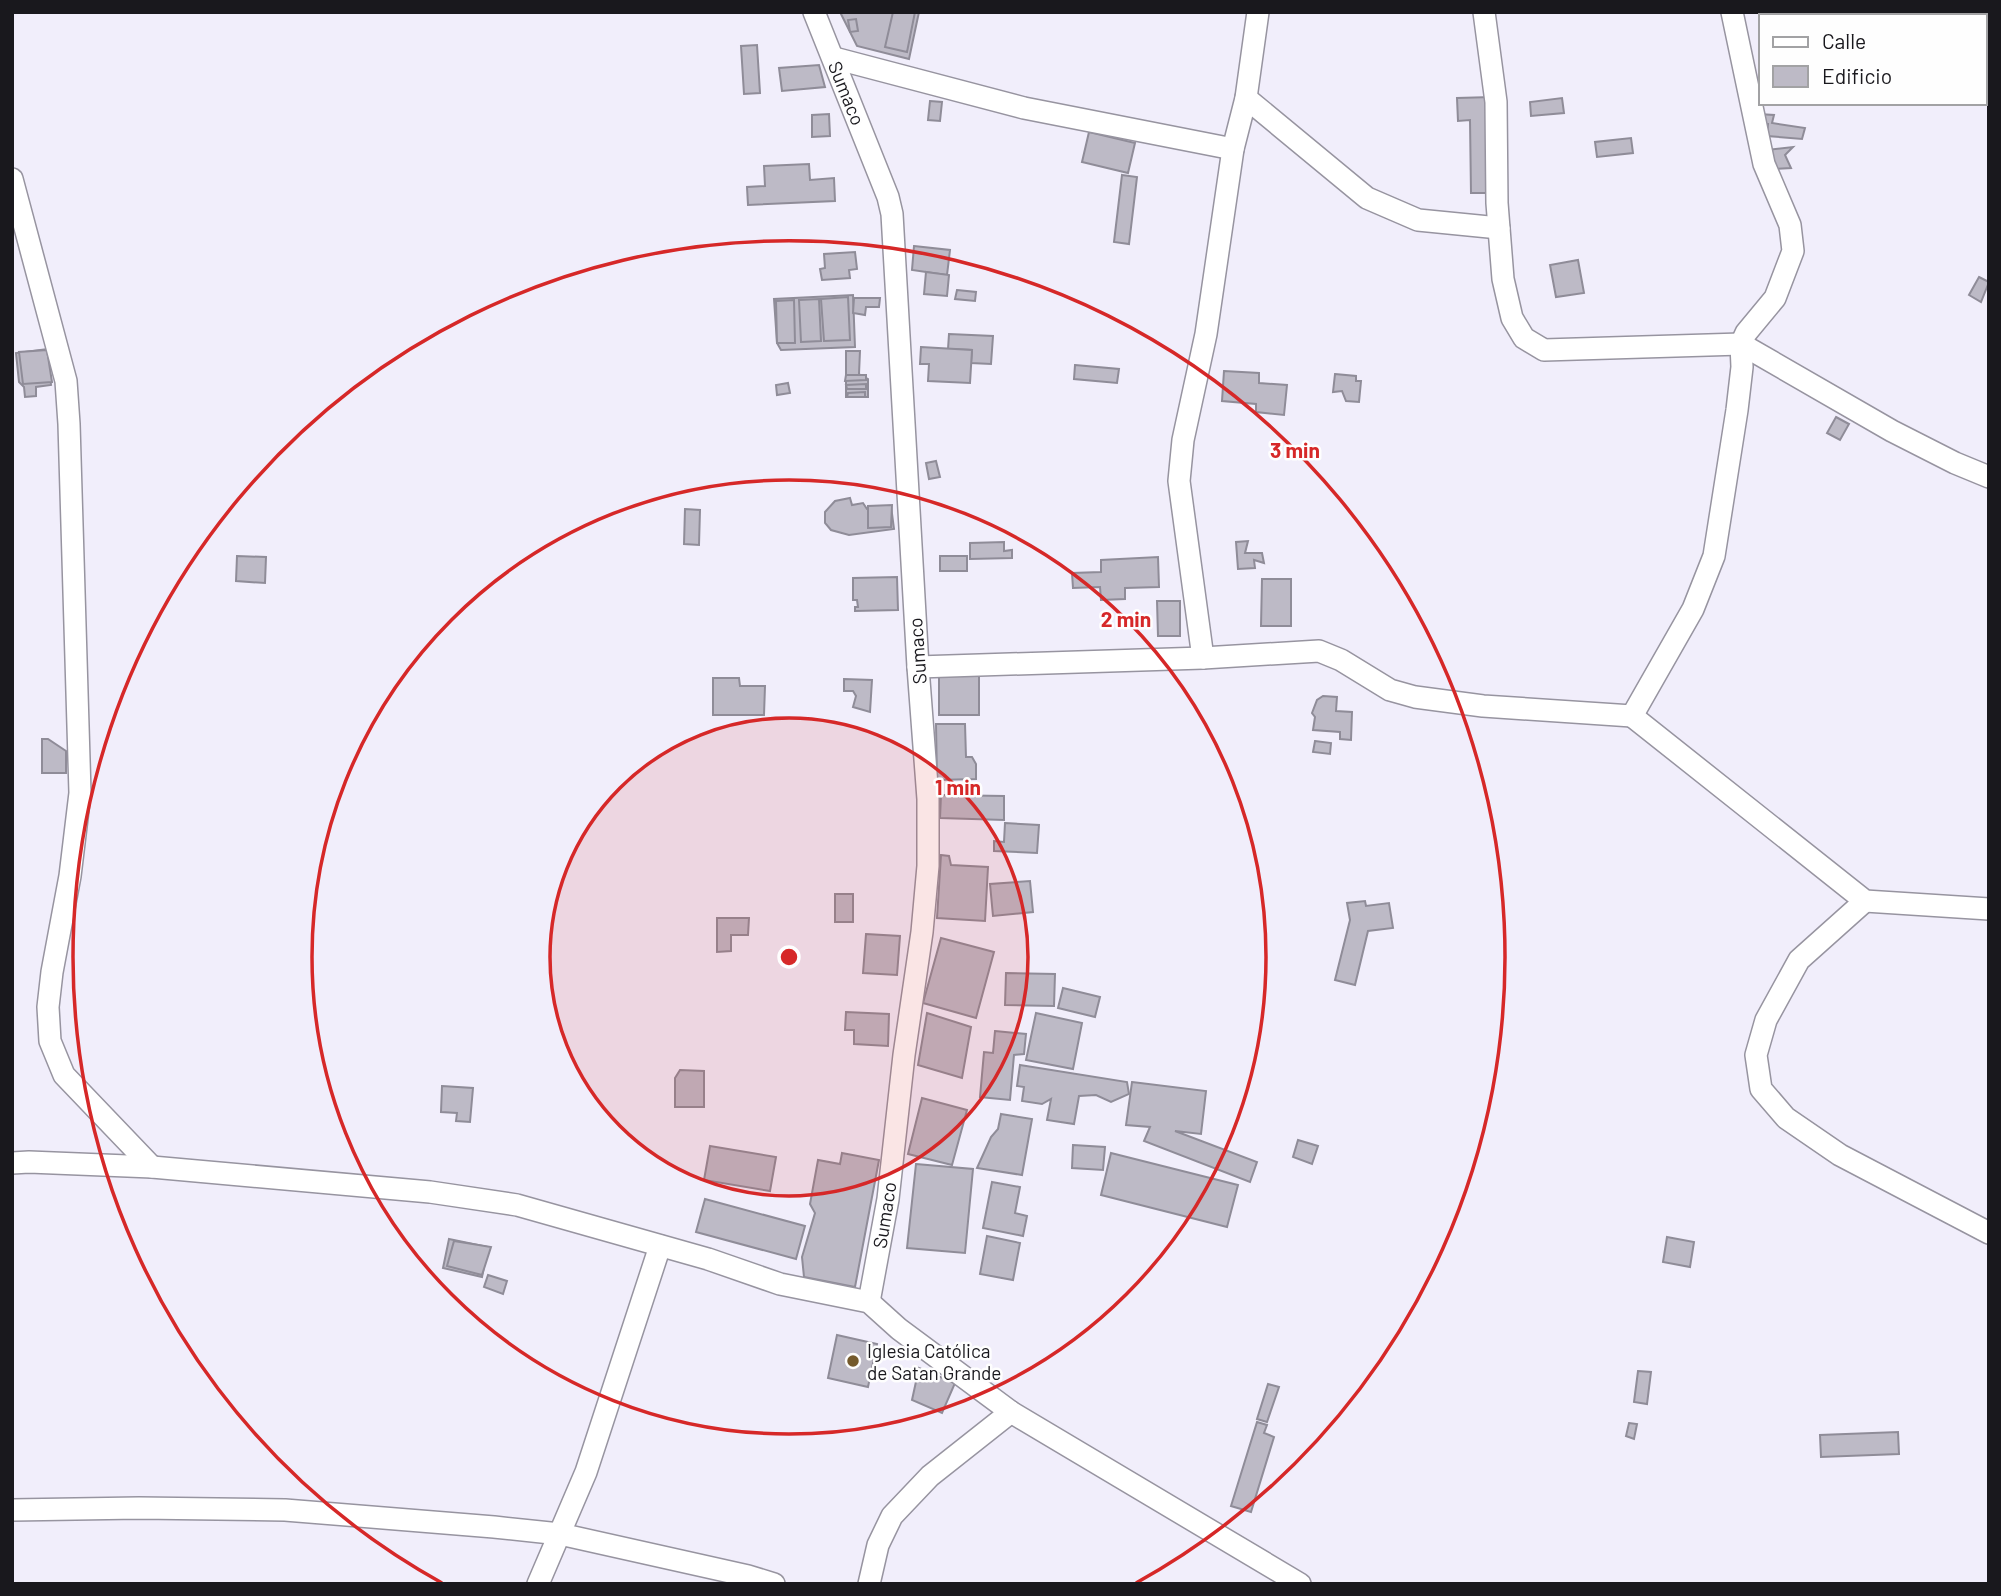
<svg xmlns="http://www.w3.org/2000/svg" width="2001" height="1596" viewBox="0 0 2001 1596" font-family="Barlow,sans-serif">
<rect width="100%" height="100%" fill="#f1eefb"/>
<g fill="#bdbac6" stroke="#8f8c98" stroke-width="2">
<path d="M 840,12 L 919,12 L 909,59 L 857,46 Z"/>
<path d="M 893,12 L 915,12 L 907,52 L 885,47 Z"/>
<path d="M 856,19 L 858,31 L 850,32 L 848,20 Z"/>
<path d="M 757,45 L 760,93 L 744,94 L 741,46 Z"/>
<path d="M 819,65 L 825,87 L 782,91 L 779,68 Z"/>
<path d="M 1492,97 L 1494,193 L 1471,193 L 1470,120 L 1458,121 L 1457,98 Z"/>
<path d="M 1562,98 L 1564,113 L 1531,116 L 1530,102 Z"/>
<path d="M 930,101 L 942,102 L 940,121 L 928,120 Z"/>
<path d="M 829,114 L 830,136 L 812,137 L 812,115 Z"/>
<path d="M 1758,114 L 1774,115 L 1772,123 L 1805,128 L 1802,139 L 1767,136 L 1768,124 L 1759,124 Z"/>
<path d="M 1089,132 L 1135,143 L 1128,173 L 1082,162 Z"/>
<path d="M 1631,138 L 1633,153 L 1597,157 L 1595,142 Z"/>
<path d="M 1793,147 L 1785,155 L 1791,168 L 1775,169 L 1766,150 Z"/>
<path d="M 809,164 L 810,180 L 834,178 L 835,201 L 748,205 L 747,187 L 765,186 L 764,166 Z"/>
<path d="M 1122,175 L 1137,177 L 1129,244 L 1114,242 Z"/>
<path d="M 914,246 L 950,250 L 947,275 L 912,270 Z"/>
<path d="M 855,252 L 857,269 L 849,270 L 850,278 L 822,280 L 820,269 L 825,268 L 824,254 Z"/>
<path d="M 1578,260 L 1584,293 L 1556,297 L 1550,265 Z"/>
<path d="M 926,272 L 949,275 L 947,296 L 924,294 Z"/>
<path d="M 1979,277 L 1989,282 L 1981,302 L 1969,295 Z"/>
<path d="M 957,290 L 976,292 L 975,301 L 955,299 Z"/>
<path d="M 853,295 L 855,347 L 781,350 L 777,343 L 774,299 Z"/>
<path d="M 848,297 L 850,340 L 824,341 L 821,299 Z"/>
<path d="M 854,298 L 880,298 L 879,307 L 866,307 L 865,315 L 853,313 Z"/>
<path d="M 819,299 L 821,341 L 801,342 L 799,300 Z"/>
<path d="M 794,300 L 795,343 L 777,343 L 776,301 Z"/>
<path d="M 949,334 L 993,336 L 991,364 L 971,363 L 972,350 L 948,349 Z"/>
<path d="M 921,347 L 972,350 L 970,383 L 928,381 L 929,364 L 920,364 Z"/>
<path d="M 47,349 L 51,385 L 36,387 L 36,396 L 25,397 L 24,387 L 19,382 L 16,353 Z"/>
<path d="M 47,350 L 52,382 L 23,384 L 19,352 Z"/>
<path d="M 846,351 L 860,351 L 859,374 L 868,379 L 868,397 L 846,397 Z"/>
<path d="M 1075,365 L 1119,369 L 1117,383 L 1074,379 Z"/>
<path d="M 1224,371 L 1259,373 L 1259,383 L 1287,385 L 1284,415 L 1256,412 L 1256,404 L 1222,401 Z"/>
<path d="M 1335,374 L 1356,376 L 1356,381 L 1361,381 L 1359,402 L 1346,401 L 1342,391 L 1333,392 Z"/>
<path d="M 846,375 L 866,375 L 866,380 L 845,381 Z"/>
<path d="M 788,383 L 790,393 L 777,395 L 776,385 Z"/>
<path d="M 866,384 L 866,389 L 847,389 L 846,385 Z"/>
<path d="M 865,392 L 865,397 L 847,397 L 848,393 Z"/>
<path d="M 1836,417 L 1849,424 L 1840,440 L 1827,433 Z"/>
<path d="M 936,461 L 940,477 L 929,479 L 926,463 Z"/>
<path d="M 850,498 L 852,505 L 863,503 L 867,509 L 891,506 L 894,529 L 849,535 L 831,530 L 825,523 L 825,512 L 835,501 Z"/>
<path d="M 892,505 L 891,527 L 868,528 L 868,506 Z"/>
<path d="M 685,509 L 700,510 L 699,545 L 684,544 Z"/>
<path d="M 1248,541 L 1245,553 L 1262,553 L 1264,563 L 1254,560 L 1255,568 L 1238,569 L 1236,542 Z"/>
<path d="M 1004,542 L 1004,551 L 1012,550 L 1012,558 L 970,559 L 970,543 Z"/>
<path d="M 237,556 L 266,557 L 265,583 L 236,581 Z"/>
<rect x="940" y="556" width="27" height="15"/>
<path d="M 1158,557 L 1159,587 L 1125,588 L 1125,599 L 1101,600 L 1100,587 L 1073,588 L 1072,573 L 1101,572 L 1101,560 Z"/>
<path d="M 897,577 L 898,610 L 855,611 L 855,607 L 858,607 L 857,600 L 853,600 L 853,578 Z"/>
<path d="M 1262,579 L 1291,579 L 1291,626 L 1261,626 Z"/>
<path d="M 1157,601 L 1180,601 L 1180,636 L 1158,636 Z"/>
<rect x="939" y="673" width="40" height="42"/>
<path d="M 713,678 L 739,678 L 740,686 L 765,686 L 764,715 L 713,715 Z"/>
<path d="M 844,679 L 872,680 L 870,712 L 853,707 L 856,696 L 853,691 L 844,691 Z"/>
<path d="M 1323,696 L 1337,697 L 1336,711 L 1352,712 L 1351,740 L 1340,739 L 1340,732 L 1313,730 L 1315,717 L 1312,713 L 1317,700 Z"/>
<path d="M 936,724 L 965,724 L 966,757 L 972,757 L 976,764 L 976,779 L 937,780 Z"/>
<path d="M 42,739 L 48,739 L 66,751 L 66,773 L 42,773 Z"/>
<path d="M 1315,741 L 1331,743 L 1330,754 L 1313,752 Z"/>
<path d="M 941,795 L 1004,796 L 1004,820 L 940,818 Z"/>
<path d="M 1005,823 L 1039,825 L 1037,853 L 994,851 L 994,841 L 1004,842 Z"/>
<path d="M 941,855 L 949,856 L 951,865 L 988,867 L 985,921 L 937,918 Z"/>
<path d="M 1030,881 L 1033,912 L 993,916 L 990,884 Z"/>
<rect x="835" y="894" width="18" height="28"/>
<path d="M 1365,901 L 1366,906 L 1389,903 L 1393,928 L 1368,931 L 1355,985 L 1335,980 L 1350,920 L 1347,903 Z"/>
<path d="M 717,918 L 749,918 L 748,935 L 731,935 L 731,951 L 717,952 Z"/>
<path d="M 866,934 L 900,936 L 897,975 L 863,973 Z"/>
<path d="M 941,938 L 994,952 L 976,1018 L 923,1003 Z"/>
<path d="M 1006,973 L 1055,974 L 1054,1006 L 1005,1005 Z"/>
<path d="M 1063,988 L 1100,997 L 1095,1017 L 1058,1008 Z"/>
<path d="M 846,1012 L 889,1014 L 888,1046 L 854,1044 L 854,1030 L 845,1030 Z"/>
<path d="M 927,1013 L 971,1027 L 962,1078 L 918,1065 Z"/>
<path d="M 1036,1013 L 1082,1023 L 1073,1069 L 1026,1060 Z"/>
<path d="M 995,1031 L 1026,1034 L 1024,1054 L 1014,1055 L 1010,1100 L 980,1097 L 984,1052 L 993,1053 Z"/>
<path d="M 1020,1065 L 1127,1082 L 1129,1094 L 1111,1102 L 1096,1095 L 1079,1096 L 1074,1124 L 1047,1120 L 1051,1099 L 1042,1104 L 1022,1101 L 1024,1087 L 1017,1086 Z"/>
<path d="M 680,1070 L 704,1071 L 704,1107 L 675,1107 L 675,1078 Z"/>
<path d="M 1132,1082 L 1206,1091 L 1201,1134 L 1175,1131 L 1257,1162 L 1250,1182 L 1144,1141 L 1150,1127 L 1126,1125 Z"/>
<path d="M 442,1086 L 473,1088 L 470,1122 L 456,1121 L 457,1113 L 441,1112 Z"/>
<path d="M 922,1098 L 967,1110 L 952,1165 L 908,1154 Z"/>
<path d="M 1001,1114 L 1032,1119 L 1022,1175 L 977,1168 L 991,1137 L 998,1129 Z"/>
<path d="M 1298,1140 L 1318,1146 L 1312,1164 L 1293,1157 Z"/>
<path d="M 1073,1145 L 1105,1147 L 1103,1170 L 1072,1168 Z"/>
<path d="M 710,1146 L 776,1157 L 770,1191 L 704,1180 Z"/>
<path d="M 842,1153 L 879,1160 L 855,1287 L 804,1277 L 802,1257 L 815,1213 L 810,1204 L 818,1160 L 840,1164 Z"/>
<path d="M 1111,1153 L 1238,1185 L 1227,1227 L 1101,1195 Z"/>
<path d="M 916,1164 L 973,1169 L 965,1253 L 907,1248 Z"/>
<path d="M 992,1182 L 1020,1187 L 1015,1213 L 1027,1216 L 1023,1236 L 983,1228 Z"/>
<path d="M 705,1199 L 805,1226 L 796,1259 L 696,1232 Z"/>
<path d="M 987,1236 L 1020,1243 L 1013,1280 L 980,1274 Z"/>
<path d="M 1667,1237 L 1694,1242 L 1690,1267 L 1663,1262 Z"/>
<path d="M 449,1239 L 488,1247 L 482,1277 L 443,1268 Z"/>
<path d="M 454,1241 L 491,1247 L 482,1275 L 447,1266 Z"/>
<path d="M 488,1275 L 507,1281 L 503,1294 L 484,1287 Z"/>
<path d="M 837,1335 L 877,1344 L 868,1387 L 828,1378 Z"/>
<path d="M 919,1368 L 955,1383 L 942,1413 L 912,1400 Z"/>
<path d="M 1638,1371 L 1651,1372 L 1647,1404 L 1634,1402 Z"/>
<path d="M 1268,1384 L 1279,1387 L 1267,1422 L 1257,1419 Z"/>
<path d="M 1257,1422 L 1267,1425 L 1264,1433 L 1274,1437 L 1251,1512 L 1231,1506 Z"/>
<path d="M 1629,1423 L 1637,1424 L 1634,1439 L 1626,1436 Z"/>
<path d="M 1898,1432 L 1899,1454 L 1821,1457 L 1820,1435 Z"/>
</g>
<g fill="none" stroke-linecap="round" stroke-linejoin="round">
<g stroke="#9794a0" stroke-width="24">
<g id="street">
<path d="M 814,12 L 888,197 L 892,214 L 918,667 L 928,799 L 928,866 L 922,932 L 904,1055 L 888,1199 L 869,1302"/>
<path d="M 1484,12 L 1496,102 L 1497,203 L 1503,279 L 1512,318 L 1524,338 L 1544,350 L 1741,344 L 1892,431 L 1955,463 L 1989,477"/>
<path d="M 834,58 L 1024,108 L 1233,149"/>
<path d="M 1246,98 L 1367,198 L 1418,220 L 1499,228"/>
<path d="M 12,179 L 66,381 L 69,424 L 80,793 L 70,876 L 52,972 L 48,1007 L 50,1041 L 64,1075 L 152,1167"/>
<path d="M 1203,658 L 1179,481 L 1183,440 L 1206,334 L 1233,149 L 1246,98 L 1258,12"/>
<path d="M 918,667 L 1203,658 L 1319,651 L 1341,660 L 1390,690 L 1415,697 L 1483,706 L 1632,716 L 1693,609 L 1714,556 L 1737,410 L 1742,367 L 1741,344 L 1746,333 L 1775,298 L 1793,251 L 1790,225 L 1764,164 L 1732,12"/>
<path d="M 1632,716 L 1865,901 L 1989,909"/>
<path d="M 1865,901 L 1799,960 L 1766,1020 L 1756,1055 L 1761,1089 L 1786,1118 L 1840,1155 L 1989,1233"/>
<path d="M 12,1163 L 29,1162 L 152,1167 L 430,1192 L 517,1205 L 708,1259 L 780,1284 L 869,1302 L 899,1329 L 1011,1412 L 1300,1584"/>
<path d="M 12,1510 L 139,1508 L 285,1510 L 494,1527 L 560,1534 L 748,1576 L 774,1584"/>
<path d="M 538,1584 L 586,1472 L 660,1246"/>
<path d="M 869,1584 L 878,1545 L 892,1516 L 930,1476 L 1011,1412"/>
</g>
</g>
<use href="#street" stroke="#fff" stroke-width="21"/>
</g>
<circle cx="789" cy="957" r="239" fill="#d62828" fill-opacity=".12"/>
<g fill="none" stroke="#d62828" stroke-width="3.5">
<circle cx="789" cy="957" r="239"/>
<circle cx="789" cy="957" r="477"/>
<path d="M442 1583A716 716 0 1 1 1136 1583"/>
</g>
<circle fill="#745a2c" stroke="#fefefe" stroke-width="2.5" cx="853" cy="1361" r="7"/>
<g text-anchor="middle" dominant-baseline="central" stroke-width="5" stroke-linejoin="round" paint-order="stroke">
<g font-size="19" fill="#19181d" stroke="#fefefe">
<text transform="translate(847 93) rotate(68)">Sumaco</text>
<text transform="translate(917 651) rotate(-94)">Sumaco</text>
<text transform="translate(884 1215) rotate(-81)">Sumaco</text>
</g>
<g font-size="19" fill="#19181d" stroke="#fefefe" text-anchor="start">
<text x="867" y="1350">Iglesia Católica<tspan x="867" dy="22">de Satan Grande</tspan></text>
</g>
</g>
<circle cx="789" cy="957" r="10" fill="#d62828" stroke="#fefefe" stroke-width="3.5"/>
<g font-size="21" text-anchor="middle" font-weight="bold" fill="#d62828" stroke="#fefefe" stroke-width="5" stroke-linejoin="round" paint-order="stroke">
<text x="1295" y="458">3 min</text>
<text x="1126" y="627">2 min</text>
<text x="958" y="795">1 min</text>
</g>
<rect width="2001" height="1596" fill="none" stroke="#19181d" stroke-width="28"/>
<rect x="1759" y="14" width="228" height="91" fill="#fefefe" stroke="#a2a2a4" stroke-width="2"/>
<rect x="1773" y="37" width="35" height="10" fill="#ffffff" stroke="#a2a2a4" stroke-width="2"/>
<text x="1822" y="49" font-size="21" fill="#19181d">Calle</text>
<rect x="1773" y="66" width="35" height="21" fill="#bdbac6" stroke="#a2a2a4" stroke-width="2"/>
<text x="1822" y="84" font-size="21" fill="#19181d">Edificio</text>
</svg>
